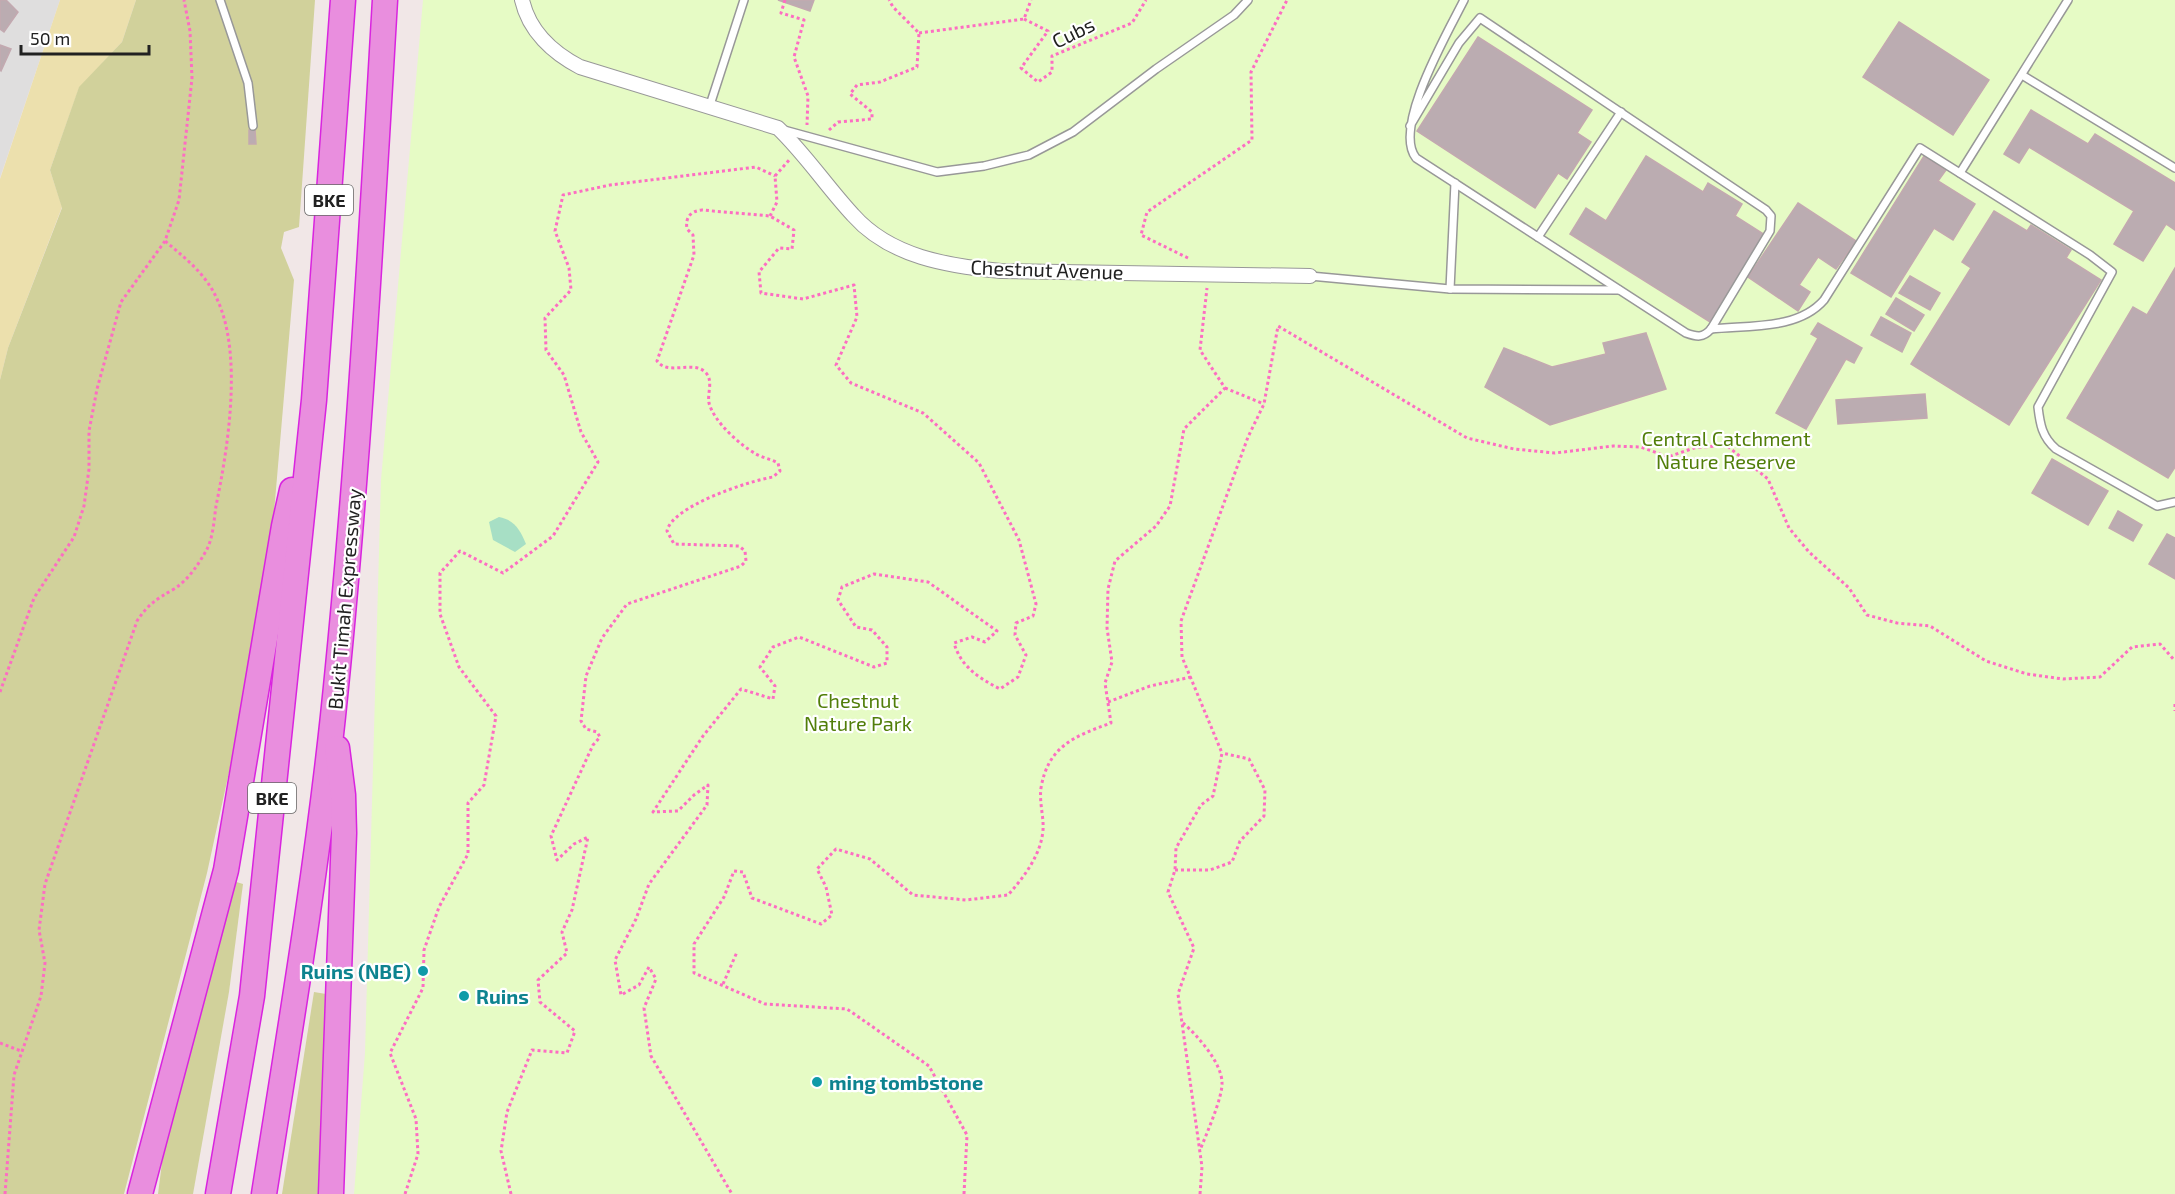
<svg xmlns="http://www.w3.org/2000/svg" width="2175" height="1194" viewBox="0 0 2175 1194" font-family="'Exo 2',sans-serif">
<rect width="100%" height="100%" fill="#f1e7e7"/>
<path fill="#dfdede" d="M 0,0 L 60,0 L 0,178 Z"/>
<path fill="#ece0ad" d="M 60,0 L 136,0 L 122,42 L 79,88 L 50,170 L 62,207 L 8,348 L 0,380 L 0,179 Z"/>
<g fill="#d1d19b">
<path d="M 136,0 L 315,0 L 299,227 L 284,232 L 281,248 L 294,280 L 273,524 L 241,717 L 207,873 L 124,1194 L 0,1194 L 0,380 L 8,348 L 62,208 L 50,170 L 79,87 L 122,42 Z"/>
<path d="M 233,881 L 243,884 L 229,992 L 193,1194 L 158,1194 L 165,1139 Z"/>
<path d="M 314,992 L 326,994 L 318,1194 L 282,1194 Z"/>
</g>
<path fill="#e6fbc5" d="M 423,0 L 2175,0 L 2175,1194 L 354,1194 L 365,1053 L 381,480 Z"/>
<path fill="#a7dfc5" d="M 499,517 C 515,520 520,530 526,544 L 515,552 L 493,540 L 489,522 Z"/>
<g fill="#bbacb1" stroke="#c3a9b0" stroke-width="1.5">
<path d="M 0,0 L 6,0 L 18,12 L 4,32 L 0,29 Z"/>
<path d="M 778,0 L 814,0 L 810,11 Z"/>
<path d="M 1899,22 L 1989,80 L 1953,135 L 1863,77 Z"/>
<path d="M 1478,37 L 1592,110 L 1577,133 L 1591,142 L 1567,179 L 1558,173 L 1535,208 L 1417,131 Z"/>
<path d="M 0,45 L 11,49 L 1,71 L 0,70 Z"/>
<path d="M 2031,110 L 2088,144 L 2095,134 L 2175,183 L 2175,230 L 2166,224 L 2143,261 L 2114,244 L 2134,211 L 2029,147 L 2019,163 L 2004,154 Z"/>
<path d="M 249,130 L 255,130 L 256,144 L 249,144 Z"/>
<path d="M 1646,156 L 1703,192 L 1708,183 L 1742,204 L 1735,216 L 1765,235 L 1710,322 L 1570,234 L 1586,208 L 1606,221 Z"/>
<path d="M 1924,156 L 1946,170 L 1938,181 L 1975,204 L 1953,240 L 1934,228 L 1891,297 L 1851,273 Z"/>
<path d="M 1798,203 L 1856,241 L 1836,269 L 1818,257 L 1799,285 L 1810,292 L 1798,311 L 1748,277 Z"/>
<path d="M 1994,211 L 2027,231 L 2031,225 L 2071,250 L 2066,258 L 2101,280 L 2009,425 L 1911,364 L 1971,268 L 1962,262 Z"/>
<path d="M 2175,268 L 2175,467 L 2168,478 L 2067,418 L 2133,307 L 2147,315 Z"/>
<path d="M 1910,276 L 1940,293 L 1930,310 L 1899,293 Z"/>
<path d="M 1896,298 L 1924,315 L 1914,331 L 1886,314 Z"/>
<path d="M 1881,317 L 1911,333 L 1902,352 L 1871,335 Z"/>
<path d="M 1818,323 L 1862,348 L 1854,363 L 1846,359 L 1806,429 L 1776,413 L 1818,338 L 1811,334 Z"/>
<path d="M 1646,333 L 1666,389 L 1550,425 L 1485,387 L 1504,348 L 1552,367 L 1606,354 L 1603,343 Z"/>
<path d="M 1925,394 L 1927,418 L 1838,424 L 1836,400 Z"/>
<path d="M 2052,459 L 2108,491 L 2088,525 L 2032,493 Z"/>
<path d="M 2118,511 L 2142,525 L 2133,541 L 2109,528 Z"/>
<path d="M 2167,534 L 2175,538 L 2175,579 L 2149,564 Z"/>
</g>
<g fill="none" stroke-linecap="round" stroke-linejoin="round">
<g stroke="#989898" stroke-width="10">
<g id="lane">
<path d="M 220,0 L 248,83 L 253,126"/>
<path d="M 2022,75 L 2175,168"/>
<path d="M 709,108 L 744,0"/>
<path d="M 1410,126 L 1459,43 L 1480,18 L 1766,210 L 1771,216 L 1770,231 L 1711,329 C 1703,338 1697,337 1686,333 L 1416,158 C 1392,128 1448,32 1464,0"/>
<path d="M 784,130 L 937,172 L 984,166 L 1029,155 L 1073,132 L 1156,69 L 1234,15 L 1248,0"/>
<path d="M 1960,173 L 2068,0"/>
<path d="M 1538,237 L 1621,112"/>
<path d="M 1310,276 L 1450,289 L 1619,290"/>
<path d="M 1450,289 L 1455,183"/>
<path d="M 1711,329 C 1749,325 1798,330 1824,300 L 1920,148 L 2090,255 L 2112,272 L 2038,407 C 2040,424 2042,437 2056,449 L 2157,506 L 2175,502"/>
</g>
</g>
<g stroke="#989898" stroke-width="16">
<path id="street" d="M 522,0 C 529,31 553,53 580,67 L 778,128 C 806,155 827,187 853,215 C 890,257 948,266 1001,271 L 1310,276"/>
</g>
<g stroke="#d924df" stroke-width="27">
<g id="highway">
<path d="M 140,1194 L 226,870 L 284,526 L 292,490"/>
<path d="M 218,1194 L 252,996 L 314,400 L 343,0"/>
<path d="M 264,1194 C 289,1035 316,876 333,716 C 358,478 371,239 385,0"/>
<path d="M 331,1194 L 344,833 L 343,795 L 337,748"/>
</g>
</g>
<g stroke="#fd6dc2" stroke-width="3" stroke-dasharray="3 3" stroke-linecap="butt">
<path d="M 785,0 L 781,13 L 804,20 L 794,57 L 808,96 L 807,125"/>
<path d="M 1024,19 L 1048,31 L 1021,68 L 1038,82 L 1052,72 L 1052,56 L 1132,23 L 1146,0"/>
<path d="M 919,33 L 1024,19 L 1031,0"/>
<path d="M 829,130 L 838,122 L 872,119 L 872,112 L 850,94 L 857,85 L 880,82 L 917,67 L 919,33 L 893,7 L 889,0"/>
<path d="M 775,176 L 790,159"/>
<path d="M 770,216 L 777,202 L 775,176"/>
<path d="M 1188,258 L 1141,235 L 1147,212 L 1252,140 L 1251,72 L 1287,0"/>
<path d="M 1225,388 L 1264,404"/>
<path d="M 0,692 L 34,598 L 74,537 L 84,506 L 89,469 L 89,431 L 97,389 L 121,302 L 165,241 L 179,200 L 192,78 L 190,31 L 184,0"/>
<path d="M 1108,702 L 1150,686 L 1191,677"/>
<path d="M 2175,704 L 2175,711"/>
<path d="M 1175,870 L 1210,870 L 1232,862 L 1240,841 L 1264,816 L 1265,790 L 1249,759 L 1222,753"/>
<path d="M 723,984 L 737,952"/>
<path d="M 1183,1023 C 1198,1036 1221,1062 1222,1082 C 1223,1097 1206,1135 1200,1150"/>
<path d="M 0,1043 L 21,1051"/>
<path d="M 5,1194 L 14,1075 L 41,996 L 45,963 L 39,930 L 45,884 L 137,621 C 148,604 157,599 174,589 C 188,580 198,565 206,551 C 213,539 214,520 216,506 C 228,448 243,354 217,299 C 206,274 185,258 165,241"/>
<path d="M 405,1194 L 418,1154 L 416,1119 L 390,1053 L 423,988 L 424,950 L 439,907 L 468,854 L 468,803 L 484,785 L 496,716 L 459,667 L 440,614 L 440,573 L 460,551 L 503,573 L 553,536 L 598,462 L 581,432 L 564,375 L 546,350 L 545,318 L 571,290 L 569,268 L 555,231 L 563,195 L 610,185 L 756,167 L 775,176"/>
<path d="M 511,1194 L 501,1151 L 507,1112 L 532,1050 L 567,1053 L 575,1031 L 540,1002 L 538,980 L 567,953 L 562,932 L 572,910 L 588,837 L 574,844 L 557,860 L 551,836 L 593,745 L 600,737 L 597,732 L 586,729 L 581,721 L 586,676 L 602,638 L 627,604 L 741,566 L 746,561 L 745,551 L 739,546 L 674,544 L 667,531 C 672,506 749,481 773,477 L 780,471 L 778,463 C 771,459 763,458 756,454 C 740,445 714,422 709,403 C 707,393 714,380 705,372 C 693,360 668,376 657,361 L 694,255 L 693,235 L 687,229 C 685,217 691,211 702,210 L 770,216 L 794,230 L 792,249 L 779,248 L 759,272 L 761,293 L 803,299 L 854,285 L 857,317 L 836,365 L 851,383 L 923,413 L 979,463 L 1019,540 L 1036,604 L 1033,616 L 1016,623 L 1015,635 L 1026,655 L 1018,677 L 1000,689 C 979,678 961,667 954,643 L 972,637 L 985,642 L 997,631 L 928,582 L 874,574 L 842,587 L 838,600 L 856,627 L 872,630 L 887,647 L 887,663 L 874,667 L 799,637 L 773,647 L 760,667 L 775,686 L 773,699 L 741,689 L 703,736 L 653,812 L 678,811 L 694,795 L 708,785 L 707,805 L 649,884 L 636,919 L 615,960 L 621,995 L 639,985 L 649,967 L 656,979 L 644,1008 L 651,1056 L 732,1194"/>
<path d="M 964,1194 L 967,1135 L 929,1066 L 847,1009 L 765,1004 L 694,973 L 694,944 L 724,897 L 734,871 L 743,872 L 752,898 L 821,924 L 832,915 L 826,887 L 817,869 L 836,849 L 870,859 L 913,895 L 966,900 L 1008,895 C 1024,877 1041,855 1043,830 C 1044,817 1039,802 1041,788 C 1048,746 1075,736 1111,723 L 1105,683 L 1112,662 L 1107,628 L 1108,589 L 1115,561 L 1156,526 L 1170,506 L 1184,429 L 1225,388 L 1200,350 L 1207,288"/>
<path d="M 1200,1194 L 1202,1167 L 1178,994 L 1194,948 L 1168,892 L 1175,870 L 1176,848 L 1201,805 L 1213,796 L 1222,753 L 1182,657 L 1181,621 L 1248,437 L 1264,404 L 1278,326 L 1467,438 L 1514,449 L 1555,453 L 1613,446 L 1641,447 L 1668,457 L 1694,448 L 1726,445 L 1768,479 L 1789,528 L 1809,552 L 1849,588 L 1867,615 L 1897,623 L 1930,626 L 1986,661 L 2027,674 L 2063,679 L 2100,677 L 2132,647 L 2160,644 L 2175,661"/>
</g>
<use href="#lane" stroke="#fff" stroke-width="7"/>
<use href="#street" stroke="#fff" stroke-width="14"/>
<use href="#highway" stroke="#e98ede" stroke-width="24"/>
</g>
<g fill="#0f9aa8" stroke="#fff" stroke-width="2">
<circle cx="423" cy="971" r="6"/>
<circle cx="464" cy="996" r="6"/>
<circle cx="817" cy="1082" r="6"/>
</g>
<g text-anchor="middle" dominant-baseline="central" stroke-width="4.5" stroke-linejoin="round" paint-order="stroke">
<g fill="#fff" stroke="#646464" stroke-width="1.5">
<rect x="305" y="185" width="48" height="30" rx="4.5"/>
<rect x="248" y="783" width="48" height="30" rx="4.5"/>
</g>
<g font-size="18" font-weight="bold" fill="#212121">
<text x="329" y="200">BKE</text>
<text x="272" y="798">BKE</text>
</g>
<g font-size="20" fill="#212121" stroke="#fff">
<text transform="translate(1073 32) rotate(-26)">Cubs</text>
<text transform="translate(1047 269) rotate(2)">Chestnut Avenue</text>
<text transform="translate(344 599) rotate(-85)">Bukit Timah Expressway</text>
</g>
<g font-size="20" fill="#517e09" stroke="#fff">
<text x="1726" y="438">Central Catchment<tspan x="1726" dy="23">Nature Reserve</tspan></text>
<text x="858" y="700">Chestnut<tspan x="858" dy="23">Nature Park</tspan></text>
</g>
<g font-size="20" font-weight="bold" fill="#0d838f" stroke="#fff" text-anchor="start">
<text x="411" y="971" text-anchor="end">Ruins (NBE)</text>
<text x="476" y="996">Ruins</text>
<text x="829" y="1082">ming tombstone</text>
</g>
</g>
<path d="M21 45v9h128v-9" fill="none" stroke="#212121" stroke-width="3"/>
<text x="30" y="45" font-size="18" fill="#212121" stroke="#ffffff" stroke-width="4.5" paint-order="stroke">50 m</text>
</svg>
